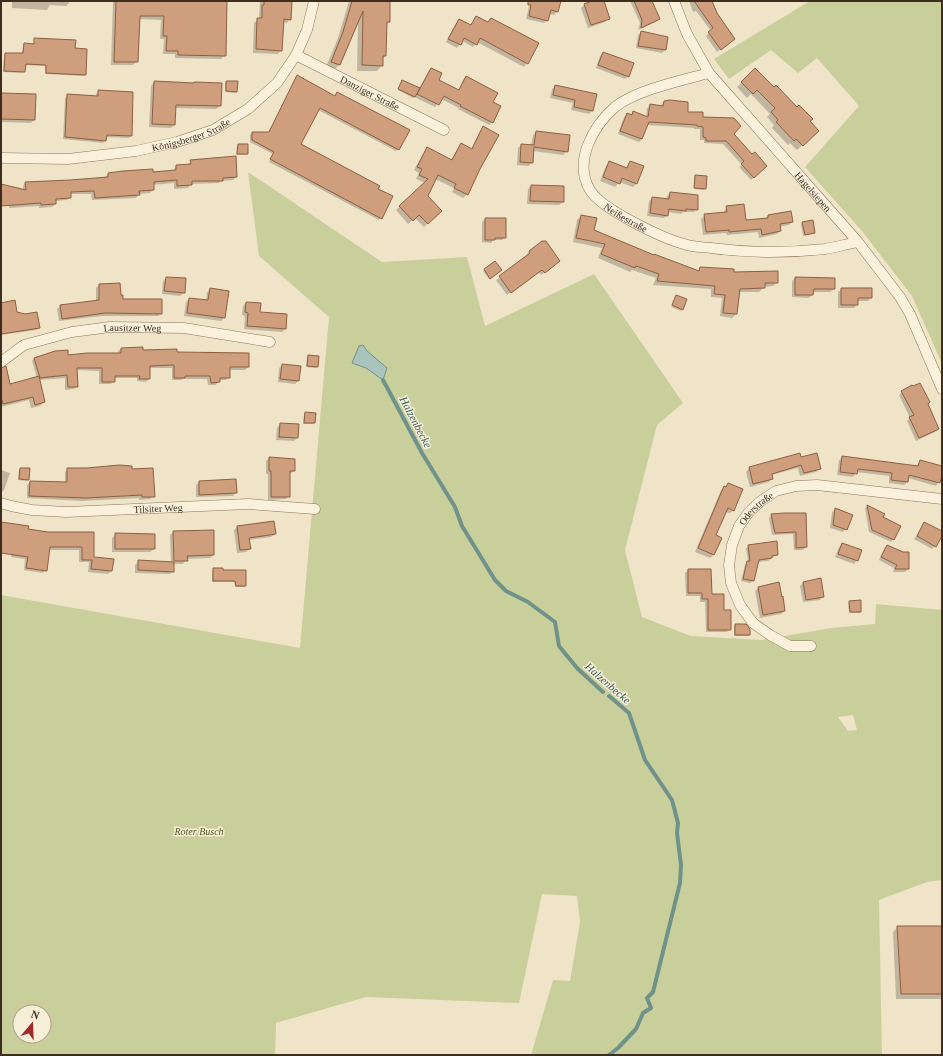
<svg xmlns="http://www.w3.org/2000/svg" width="943" height="1056" viewBox="0 0 943 1056" font-family="'Times New Roman',serif">
<rect width="100%" height="100%" fill="#f0e4c8"/>
<g fill="#c9cf9b" fill-rule="evenodd">
<path d="M 810,1 L 942,1 L 942,364 L 912,296 L 862,231 L 805,167 L 859,106 L 817,58 L 798,73 L 771,50 L 729,79 L 714,59 Z"/>
<path d="M 248,172 L 382,262 L 467,257 L 485,326 L 594,274 L 683,403 L 657,425 L 625,550 L 642,617 L 691,636 L 762,640 L 831,628 L 875,624 L 876,604 L 942,610 L 942,880 L 927,882 L 879,900 L 882,1055 L 531,1055 L 553,980 L 570,981 L 580,922 L 577,896 L 542,894 L 519,1003 L 366,997 L 276,1023 L 275,1055 L 1,1055 L 1,595 L 300,648 L 329,317 L 259,256 ZM 853,715 L 857,730 L 848,731 L 838,717 ZM 20,1012 L 44,1012 L 44,1036 L 20,1036 Z"/>
</g>
<path fill="#a9c4bc" stroke="#6f938a" d="M 363,345 L 367,351 L 387,368 L 383,380 L 366,368 L 352,363 L 359,346 Z"/>
<g fill="#0003">
<path d="M 12,1 L 86,1 L 69,1 L 69,3 L 66,6 L 50,5 L 47,10 L 12,8 Z"/>
<path d="M 113,1 L 226,1 L 225,55 L 221,59 L 175,58 L 175,54 L 163,54 L 164,39 L 160,39 L 161,20 L 139,19 L 137,61 L 133,65 L 111,65 Z"/>
<path d="M 260,1 L 291,1 L 290,19 L 287,23 L 283,22 L 281,50 L 278,54 L 253,53 L 254,23 L 259,19 Z"/>
<path d="M 349,1 L 389,1 L 389,21 L 386,25 L 385,56 L 382,59 L 382,65 L 377,71 L 357,71 L 358,21 L 339,65 L 334,70 L 326,67 L 338,38 Z"/>
<path d="M 534,1 L 560,1 L 557,12 L 554,15 L 549,14 L 547,20 L 544,23 L 526,19 L 529,6 Z"/>
<path d="M 595,1 L 603,1 L 609,18 L 605,22 L 588,28 L 581,8 L 584,5 Z"/>
<path d="M 630,1 L 651,1 L 659,19 L 656,22 L 638,30 L 640,23 Z"/>
<path d="M 689,1 L 711,1 L 731,42 L 717,52 L 706,36 L 711,31 L 696,11 L 693,12 Z"/>
<path d="M 476,17 L 488,22 L 491,19 L 527,63 L 524,67 L 477,42 L 473,47 L 462,41 L 457,48 L 446,42 L 456,23 L 459,20 L 470,25 Z"/>
<path d="M 641,32 L 665,50 L 662,53 L 636,48 L 638,35 Z"/>
<path d="M 35,39 L 74,49 L 85,74 L 84,76 L 45,74 L 45,66 L 25,65 L 24,71 L 23,73 L 3,72 L 4,55 L 6,54 L 22,54 L 23,46 L 24,44 L 33,45 Z"/>
<path d="M 603,53 L 628,76 L 625,79 L 596,68 L 600,56 Z"/>
<path d="M 431,69 L 437,80 L 458,91 L 463,80 L 466,77 L 492,102 L 492,122 L 489,125 L 458,109 L 459,108 L 441,99 L 435,107 L 414,97 L 413,98 L 398,90 L 401,83 L 419,89 L 428,72 Z"/>
<path d="M 755,70 L 818,131 L 797,150 L 790,143 L 788,145 L 772,128 L 774,125 L 767,117 L 770,114 L 751,94 L 747,98 L 737,87 Z"/>
<path d="M 296,78 L 334,97 L 337,93 L 398,149 L 396,151 L 318,110 L 300,145 L 392,197 L 379,220 L 269,162 L 273,154 L 250,142 L 250,135 L 252,133 L 268,133 Z"/>
<path d="M 154,82 L 220,106 L 216,109 L 175,108 L 174,125 L 171,128 L 149,127 L 151,86 Z"/>
<path d="M 227,82 L 236,91 L 235,93 L 225,92 L 225,83 Z"/>
<path d="M 555,86 L 592,111 L 589,114 L 571,110 L 573,103 L 550,98 L 552,89 Z"/>
<path d="M 99,91 L 131,135 L 129,138 L 106,137 L 105,140 L 103,143 L 63,139 L 65,98 L 67,96 L 96,97 L 96,94 Z"/>
<path d="M 1,94 L 34,120 L 31,123 L 1,122 Z"/>
<path d="M 664,102 L 687,113 L 702,118 L 733,135 L 763,169 L 751,180 L 739,167 L 742,165 L 723,144 L 704,143 L 704,140 L 700,140 L 700,129 L 694,129 L 694,128 L 647,125 L 642,139 L 639,142 L 618,134 L 624,117 L 627,115 L 630,116 L 633,112 L 646,117 L 647,108 L 650,105 L 661,107 L 661,105 Z"/>
<path d="M 483,128 L 479,168 L 467,194 L 463,198 L 452,192 L 454,188 L 435,179 L 427,196 L 441,211 L 424,227 L 415,218 L 408,224 L 396,210 L 425,183 L 416,179 L 419,173 L 414,170 L 424,152 L 427,148 L 451,160 L 458,148 L 461,144 L 471,149 L 480,131 Z"/>
<path d="M 536,132 L 567,151 L 563,155 L 533,151 L 532,162 L 529,166 L 517,165 L 518,148 L 521,145 L 531,146 L 533,135 Z"/>
<path d="M 238,145 L 247,154 L 246,155 L 236,155 L 237,146 Z"/>
<path d="M 191,161 L 236,177 L 233,180 L 221,181 L 219,183 L 191,184 L 188,188 L 174,189 L 174,183 L 153,185 L 153,190 L 150,193 L 139,194 L 136,198 L 92,200 L 91,194 L 70,194 L 70,197 L 67,200 L 55,201 L 55,204 L 52,207 L 39,208 L 39,206 L 9,208 L 9,203 L 1,200 L 1,185 L 23,191 L 23,186 L 25,183 L 105,178 L 108,174 L 173,171 L 176,166 L 188,165 Z"/>
<path d="M 630,162 L 636,184 L 633,187 L 619,182 L 615,187 L 600,181 L 606,166 L 609,163 L 625,169 Z"/>
<path d="M 696,176 L 705,188 L 704,190 L 694,189 L 694,177 Z"/>
<path d="M 531,186 L 563,187 L 563,202 L 559,205 L 527,204 L 528,189 Z"/>
<path d="M 670,193 L 697,196 L 697,209 L 694,212 L 683,212 L 681,214 L 668,212 L 668,215 L 664,218 L 647,216 L 649,201 L 652,198 L 666,200 L 667,196 Z"/>
<path d="M 727,207 L 745,221 L 765,219 L 768,216 L 792,222 L 789,225 L 779,227 L 780,231 L 777,234 L 759,238 L 758,232 L 727,235 L 726,233 L 703,235 L 701,219 L 705,215 L 724,213 L 724,211 Z"/>
<path d="M 581,216 L 593,230 L 654,256 L 697,271 L 700,268 L 777,282 L 773,286 L 764,287 L 759,292 L 738,292 L 736,314 L 732,318 L 720,316 L 722,298 L 711,297 L 711,289 L 653,285 L 656,278 L 632,270 L 630,272 L 598,258 L 602,248 L 573,242 L 577,220 Z"/>
<path d="M 485,219 L 505,237 L 502,240 L 493,240 L 491,243 L 482,242 L 482,222 Z"/>
<path d="M 802,223 L 814,233 L 803,236 L 801,224 Z"/>
<path d="M 542,242 L 556,264 L 541,275 L 539,272 L 507,295 L 496,280 L 527,257 L 526,255 L 529,252 Z"/>
<path d="M 495,262 L 500,271 L 489,279 L 483,271 Z"/>
<path d="M 166,278 L 185,279 L 184,293 L 180,296 L 162,294 L 163,281 Z"/>
<path d="M 795,278 L 834,289 L 830,292 L 812,292 L 812,295 L 809,298 L 792,297 L 792,281 Z"/>
<path d="M 99,285 L 120,296 L 122,300 L 161,313 L 158,316 L 102,316 L 59,321 L 57,309 L 60,306 L 96,301 L 96,288 Z"/>
<path d="M 210,289 L 224,318 L 221,321 L 184,316 L 186,302 L 189,299 L 206,301 L 207,292 Z"/>
<path d="M 842,289 L 871,298 L 868,301 L 857,301 L 857,305 L 854,308 L 838,308 L 838,292 Z"/>
<path d="M 676,296 L 682,309 L 681,311 L 671,307 Z"/>
<path d="M 246,303 L 260,304 L 259,313 L 286,315 L 285,329 L 282,332 L 244,329 L 245,316 L 242,315 L 243,306 Z"/>
<path d="M 1,304 L 16,312 L 25,315 L 39,328 L 36,330 L 1,335 Z"/>
<path d="M 121,349 L 176,353 L 248,367 L 245,370 L 229,370 L 229,377 L 226,380 L 219,380 L 216,385 L 208,385 L 207,379 L 183,379 L 181,380 L 172,380 L 172,368 L 149,368 L 149,379 L 146,382 L 137,381 L 137,378 L 114,378 L 114,381 L 111,384 L 99,384 L 99,371 L 77,370 L 77,386 L 74,389 L 65,390 L 65,378 L 39,380 L 44,402 L 40,406 L 31,408 L 29,400 L 1,407 L 1,381 L 10,385 L 37,378 L 32,361 L 34,358 L 67,356 L 118,354 L 118,351 Z"/>
<path d="M 308,356 L 317,367 L 315,368 L 306,367 L 307,358 Z"/>
<path d="M 283,365 L 298,381 L 295,384 L 278,382 L 279,368 Z"/>
<path d="M 902,392 L 927,404 L 938,429 L 935,432 L 916,441 L 907,421 L 910,418 L 899,395 Z"/>
<path d="M 305,413 L 314,423 L 313,424 L 303,424 L 304,414 Z"/>
<path d="M 280,424 L 297,438 L 294,441 L 276,440 L 277,428 Z"/>
<path d="M 843,457 L 916,467 L 920,461 L 942,467 L 942,480 L 940,480 L 936,486 L 908,478 L 907,482 L 904,485 L 889,483 L 889,476 L 856,472 L 853,477 L 837,475 L 839,460 Z"/>
<path d="M 269,458 L 281,458 L 281,459 L 294,471 L 289,474 L 289,496 L 286,499 L 268,500 L 268,474 L 266,474 L 266,461 Z"/>
<path d="M 801,459 L 820,468 L 816,472 L 800,476 L 798,468 L 771,475 L 772,478 L 769,482 L 750,487 L 746,472 L 749,468 Z"/>
<path d="M 20,469 L 29,469 L 28,479 L 27,481 L 18,480 L 19,470 Z"/>
<path d="M 68,469 L 131,470 L 154,496 L 150,499 L 139,500 L 139,498 L 82,501 L 27,498 L 27,485 L 30,482 L 65,483 L 65,472 Z"/>
<path d="M 1,470 L 10,473 L 4,490 L 1,493 Z"/>
<path d="M 235,480 L 236,492 L 233,496 L 196,497 L 196,485 L 199,482 Z"/>
<path d="M 728,484 L 733,510 L 730,513 L 725,512 L 715,536 L 720,538 L 713,555 L 710,558 L 695,552 L 721,490 Z"/>
<path d="M 867,506 L 882,517 L 900,526 L 891,542 L 869,532 L 865,508 Z"/>
<path d="M 836,509 L 846,529 L 843,532 L 830,528 L 832,512 Z"/>
<path d="M 805,514 L 806,547 L 803,550 L 794,550 L 793,534 L 772,535 L 769,518 L 772,515 Z"/>
<path d="M 273,522 L 275,534 L 271,537 L 248,540 L 250,549 L 246,552 L 237,553 L 234,530 L 237,527 Z"/>
<path d="M 1,523 L 48,533 L 93,533 L 93,558 L 112,560 L 111,571 L 108,574 L 88,572 L 89,562 L 79,562 L 79,550 L 49,550 L 46,570 L 43,573 L 24,570 L 25,559 L 11,557 L 12,553 L 1,552 Z"/>
<path d="M 925,523 L 942,532 L 935,546 L 932,549 L 914,539 Z"/>
<path d="M 174,532 L 213,555 L 210,558 L 186,559 L 183,564 L 173,564 L 173,571 L 170,574 L 135,573 L 135,565 L 139,561 L 171,563 L 170,535 Z"/>
<path d="M 116,534 L 154,549 L 150,552 L 112,552 L 112,538 Z"/>
<path d="M 842,544 L 857,560 L 854,564 L 835,557 L 839,547 Z"/>
<path d="M 749,546 L 777,554 L 768,561 L 757,562 L 753,581 L 750,583 L 741,581 L 745,565 L 748,562 L 746,548 Z"/>
<path d="M 887,546 L 903,553 L 908,569 L 905,572 L 893,572 L 894,568 L 879,560 L 884,549 Z"/>
<path d="M 214,569 L 222,572 L 245,586 L 244,587 L 235,587 L 234,582 L 212,582 L 212,571 Z"/>
<path d="M 688,570 L 711,594 L 722,611 L 730,629 L 727,632 L 706,632 L 705,602 L 700,602 L 700,596 L 686,596 L 685,573 Z"/>
<path d="M 804,582 L 823,596 L 820,600 L 803,602 L 800,586 Z"/>
<path d="M 758,588 L 784,611 L 781,614 L 760,618 L 755,591 Z"/>
<path d="M 850,602 L 860,611 L 859,613 L 849,613 L 848,603 Z"/>
<path d="M 735,625 L 749,635 L 748,636 L 734,636 L 734,626 Z"/>
<path d="M 898,927 L 942,927 L 942,999 L 896,999 L 893,932 Z"/>
</g>
<g fill="none" stroke-linecap="round" stroke-linejoin="round">
<g stroke="#6f938a" stroke-width="4">
<path d="M 383,380 L 422,453 L 455,507 L 462,526 L 495,580 L 506,591 L 528,602 L 555,622 L 559,646 L 577,668 L 603,692"/>
<path d="M 609,696 L 629,713 L 645,760 L 672,800 L 678,823 L 677,833 L 681,865 L 680,883 L 653,992 L 647,998 L 651,1008 L 643,1013 L 636,1029 L 618,1048 L 609,1055"/>
</g>
</g>
<g fill="#cf9f7d" stroke="#8d5f41">
<path d="M 116,1 L 227,1 L 226,56 L 178,55 L 178,51 L 166,51 L 167,36 L 163,36 L 164,16 L 140,16 L 138,62 L 114,62 Z"/>
<path d="M 264,1 L 292,1 L 291,20 L 284,19 L 282,51 L 256,49 L 257,18 L 262,18 L 262,5 L 264,5 Z"/>
<path d="M 352,1 L 390,1 L 390,22 L 387,22 L 386,56 L 383,56 L 383,66 L 362,65 L 363,11 L 340,65 L 331,62 L 343,32 Z"/>
<path d="M 528,1 L 561,1 L 558,12 L 551,10 L 548,21 L 529,16 L 531,5 L 528,5 Z"/>
<path d="M 592,1 L 604,1 L 610,19 L 591,25 L 584,4 Z"/>
<path d="M 634,1 L 652,1 L 660,19 L 641,28 L 642,20 Z"/>
<path d="M 694,1 L 712,1 L 717,13 L 735,39 L 721,50 L 708,32 L 713,28 Z"/>
<path d="M 476,16 L 488,22 L 491,18 L 539,43 L 528,64 L 480,38 L 477,45 L 464,38 L 461,45 L 448,39 L 459,19 L 471,25 Z"/>
<path d="M 641,31 L 668,37 L 666,50 L 638,46 Z"/>
<path d="M 34,38 L 76,40 L 75,48 L 87,49 L 86,75 L 46,73 L 46,65 L 26,64 L 25,72 L 4,71 L 5,53 L 23,53 L 24,43 L 34,44 Z"/>
<path d="M 603,52 L 634,63 L 629,77 L 598,65 Z"/>
<path d="M 431,68 L 442,73 L 439,80 L 459,90 L 466,76 L 498,93 L 493,102 L 501,106 L 493,123 L 460,106 L 461,105 L 444,96 L 439,105 L 417,94 Z"/>
<path d="M 755,68 L 774,87 L 776,85 L 797,107 L 799,105 L 813,119 L 810,121 L 819,131 L 803,146 L 796,139 L 794,141 L 776,122 L 778,120 L 771,112 L 775,108 L 757,90 L 753,94 L 741,82 Z"/>
<path d="M 297,75 L 335,96 L 337,92 L 410,130 L 399,150 L 320,108 L 301,144 L 380,186 L 378,189 L 393,196 L 382,219 L 270,159 L 274,152 L 252,140 L 252,132 L 269,132 Z"/>
<path d="M 402,80 L 420,88 L 415,97 L 398,89 Z"/>
<path d="M 154,81 L 194,83 L 194,82 L 222,83 L 221,106 L 176,105 L 175,125 L 152,124 Z"/>
<path d="M 226,81 L 238,81 L 237,92 L 226,91 Z"/>
<path d="M 555,85 L 597,94 L 593,111 L 574,107 L 575,100 L 553,95 Z"/>
<path d="M 98,90 L 133,92 L 132,136 L 107,135 L 106,141 L 65,137 L 67,94 L 98,96 Z"/>
<path d="M 1,93 L 36,94 L 35,120 L 1,119 Z"/>
<path d="M 670,100 L 688,102 L 688,112 L 703,112 L 703,117 L 734,118 L 741,126 L 734,134 L 752,154 L 755,152 L 767,166 L 754,178 L 741,164 L 744,161 L 726,141 L 706,141 L 706,138 L 703,137 L 703,127 L 697,126 L 697,125 L 649,122 L 642,139 L 620,131 L 627,113 L 632,115 L 633,111 L 648,117 L 650,104 L 663,106 L 664,101 Z"/>
<path d="M 483,126 L 499,135 L 480,169 L 468,195 L 454,188 L 456,184 L 438,175 L 428,196 L 442,211 L 428,224 L 419,215 L 413,221 L 399,206 L 428,179 L 419,175 L 422,169 L 417,167 L 427,147 L 452,160 L 461,143 L 472,149 Z"/>
<path d="M 536,131 L 570,135 L 568,152 L 534,147 L 533,163 L 520,162 L 521,144 L 534,145 Z"/>
<path d="M 238,144 L 248,144 L 248,154 L 237,154 Z"/>
<path d="M 236,156 L 237,177 L 223,178 L 223,181 L 192,181 L 192,185 L 177,186 L 177,180 L 154,182 L 154,190 L 139,191 L 140,195 L 95,198 L 94,191 L 71,192 L 71,198 L 56,199 L 56,204 L 41,205 L 41,203 L 1,206 L 1,184 L 26,190 L 25,182 L 70,180 L 108,177 L 108,173 L 123,171 L 153,169 L 153,172 L 176,170 L 176,165 L 191,164 L 190,160 Z"/>
<path d="M 609,161 L 627,168 L 630,161 L 644,166 L 637,184 L 622,178 L 620,184 L 603,177 Z"/>
<path d="M 695,175 L 707,176 L 706,189 L 694,188 Z"/>
<path d="M 531,185 L 564,186 L 564,202 L 530,201 Z"/>
<path d="M 670,192 L 698,195 L 698,210 L 686,209 L 686,211 L 669,209 L 668,216 L 650,213 L 652,197 L 669,199 Z"/>
<path d="M 744,204 L 746,220 L 768,218 L 768,215 L 791,211 L 793,222 L 780,224 L 781,231 L 762,235 L 761,229 L 729,232 L 729,230 L 706,232 L 704,214 L 727,212 L 726,206 Z"/>
<path d="M 581,215 L 597,218 L 594,230 L 654,255 L 654,254 L 699,271 L 700,267 L 734,269 L 734,272 L 778,271 L 778,283 L 765,283 L 765,288 L 740,289 L 737,314 L 723,313 L 725,295 L 714,294 L 715,286 L 657,281 L 659,274 L 636,266 L 635,268 L 601,254 L 605,244 L 576,238 Z"/>
<path d="M 485,218 L 506,218 L 506,238 L 495,238 L 495,240 L 485,240 Z"/>
<path d="M 813,220 L 815,233 L 805,235 L 802,222 Z"/>
<path d="M 542,241 L 546,241 L 560,261 L 545,273 L 542,270 L 511,293 L 499,276 L 530,253 L 529,251 Z"/>
<path d="M 495,261 L 502,270 L 490,279 L 484,269 Z"/>
<path d="M 166,277 L 186,278 L 185,293 L 164,291 Z"/>
<path d="M 795,277 L 835,278 L 835,289 L 814,289 L 813,295 L 795,295 Z"/>
<path d="M 120,283 L 121,295 L 123,295 L 123,299 L 162,299 L 162,314 L 105,313 L 62,319 L 60,305 L 99,300 L 99,284 Z"/>
<path d="M 210,288 L 229,291 L 225,318 L 187,313 L 189,298 L 208,300 Z"/>
<path d="M 841,288 L 872,288 L 872,298 L 858,298 L 858,305 L 841,305 Z"/>
<path d="M 676,295 L 687,299 L 683,310 L 672,305 Z"/>
<path d="M 15,300 L 17,312 L 25,314 L 37,312 L 40,328 L 1,334 L 1,303 Z"/>
<path d="M 246,302 L 261,303 L 260,312 L 287,314 L 286,329 L 247,326 L 248,313 L 245,312 Z"/>
<path d="M 143,347 L 143,350 L 177,349 L 177,352 L 249,353 L 249,367 L 230,367 L 230,378 L 220,378 L 220,382 L 211,383 L 210,376 L 185,376 L 185,378 L 174,378 L 174,365 L 150,366 L 150,379 L 139,379 L 140,376 L 115,376 L 115,382 L 102,382 L 102,368 L 77,368 L 78,387 L 68,387 L 67,375 L 40,378 L 34,358 L 55,351 L 68,350 L 68,355 L 87,353 L 121,353 L 121,348 Z"/>
<path d="M 308,355 L 319,356 L 318,367 L 307,366 Z"/>
<path d="M 282,364 L 301,366 L 299,381 L 280,379 Z"/>
<path d="M 6,366 L 10,384 L 39,376 L 45,402 L 35,405 L 33,397 L 3,404 L 1,397 L 1,368 Z"/>
<path d="M 920,383 L 930,402 L 928,404 L 939,429 L 919,438 L 909,417 L 914,415 L 901,391 L 912,385 L 913,386 Z"/>
<path d="M 305,412 L 316,413 L 315,423 L 304,423 Z"/>
<path d="M 280,423 L 299,424 L 298,438 L 279,437 Z"/>
<path d="M 800,453 L 801,457 L 817,453 L 821,469 L 804,473 L 801,465 L 772,474 L 773,479 L 753,484 L 749,467 Z"/>
<path d="M 842,456 L 918,466 L 920,460 L 942,466 L 942,475 L 940,483 L 909,475 L 908,482 L 891,480 L 892,473 L 858,469 L 857,474 L 840,472 Z"/>
<path d="M 269,457 L 295,459 L 295,471 L 290,471 L 290,497 L 271,497 L 271,471 L 269,471 Z"/>
<path d="M 119,465 L 132,466 L 132,469 L 153,468 L 155,497 L 142,497 L 142,495 L 86,498 L 29,496 L 30,481 L 67,482 L 67,468 L 87,468 Z"/>
<path d="M 20,468 L 30,468 L 29,480 L 19,479 Z"/>
<path d="M 236,479 L 237,493 L 199,495 L 199,481 Z"/>
<path d="M 728,483 L 743,489 L 734,511 L 728,508 L 716,535 L 722,538 L 714,555 L 698,548 L 724,486 L 726,487 Z"/>
<path d="M 867,505 L 885,514 L 883,517 L 901,526 L 894,540 L 872,530 Z"/>
<path d="M 835,508 L 853,515 L 847,530 L 833,525 Z"/>
<path d="M 785,513 L 806,513 L 807,547 L 796,548 L 796,532 L 775,533 L 771,514 Z"/>
<path d="M 274,521 L 276,534 L 249,538 L 251,549 L 240,550 L 237,526 Z"/>
<path d="M 1,522 L 29,526 L 28,529 L 48,532 L 94,532 L 94,557 L 114,559 L 112,571 L 91,569 L 92,560 L 82,560 L 82,547 L 50,547 L 47,571 L 26,568 L 28,557 L 1,553 Z"/>
<path d="M 924,522 L 942,531 L 942,536 L 936,547 L 917,536 Z"/>
<path d="M 214,530 L 214,555 L 187,556 L 188,561 L 174,561 L 173,531 Z"/>
<path d="M 115,533 L 155,534 L 155,549 L 115,549 Z"/>
<path d="M 777,541 L 778,555 L 772,556 L 772,558 L 759,560 L 754,581 L 743,579 L 747,561 L 750,561 L 748,545 Z"/>
<path d="M 842,543 L 862,550 L 858,561 L 838,554 Z"/>
<path d="M 887,545 L 903,552 L 909,552 L 909,569 L 895,569 L 897,565 L 881,557 Z"/>
<path d="M 138,560 L 174,562 L 174,572 L 138,570 Z"/>
<path d="M 213,568 L 223,568 L 223,570 L 246,570 L 246,586 L 236,586 L 235,581 L 213,581 Z"/>
<path d="M 688,569 L 711,569 L 712,594 L 724,594 L 724,610 L 731,610 L 731,630 L 708,630 L 708,599 L 702,599 L 702,593 L 688,593 Z"/>
<path d="M 821,578 L 824,597 L 806,600 L 803,582 Z"/>
<path d="M 779,582 L 782,597 L 783,596 L 785,611 L 763,615 L 758,587 Z"/>
<path d="M 861,600 L 861,612 L 850,612 L 849,601 Z"/>
<path d="M 735,624 L 746,624 L 750,629 L 750,635 L 735,635 Z"/>
<path d="M 897,926 L 942,926 L 942,994 L 901,994 Z"/>
</g>
<g fill="none" stroke-linecap="round" stroke-linejoin="round">
<g stroke="#8d765c" stroke-width="11">
<g id="street">
<path id="s1" d="M 674,1 L 687,34 L 709,73 L 858,242 L 900,297 L 910,314 L 942,389"/>
<path id="s2" d="M 296,55 L 444,130"/>
<path id="s3" d="M 709,73 C 683,80 636,90 615,107 C 593,126 573,162 590,190 C 601,209 662,238 684,244 C 692,247 702,247 711,248 C 748,253 788,253 825,249 C 836,247 847,244 858,242"/>
<path id="s4" d="M 1,158 L 68,159 L 136,151 L 177,142 L 213,130 L 248,109 L 277,83 L 296,55 L 307,30 L 314,1"/>
<path id="s5" d="M 1,362 L 24,345 L 72,332 L 110,327 L 184,328 L 270,342"/>
<path id="s6" d="M 1,503 L 11,506 L 32,510 L 66,512 L 248,504 L 315,509"/>
<path id="s7" d="M 811,646 L 790,646 L 770,635 L 753,623 L 740,605 L 731,583 L 729,565 L 732,545 L 739,526 L 749,512 L 761,501 L 776,491 L 796,486 L 817,485 L 942,499"/>
</g>
</g>
<use href="#street" stroke="#faf1dc" stroke-width="10"/>
</g>
<g text-anchor="middle" dominant-baseline="central" stroke-width="3" stroke-linejoin="round" paint-order="stroke">
<g font-size="10" fill="#3d2e20" stroke="#f7eed8">
<text stroke="none"><textPath href="#s2" startOffset="83">Danziger Straße</textPath></text>
<text stroke="none"><textPath href="#s4" startOffset="193">Königsberger Straße</textPath></text>
<text stroke="none"><textPath href="#s1" startOffset="238">Hagelsiepen</textPath></text>
<text stroke="none"><textPath href="#s3" startOffset="240">Neißestraße</textPath></text>
<text stroke="none"><textPath href="#s5" startOffset="139">Lausitzer Weg</textPath></text>
<text stroke="none"><textPath href="#s6" startOffset="158">Tilsiter Weg</textPath></text>
<text stroke="none"><textPath href="#s7" startOffset="194">Oderstraße</textPath></text>
</g>
<g font-size="10" font-style="italic" fill="#4d5a26" stroke="#f7eed8">
<text x="199" y="831">Roter Busch</text>
</g>
<g font-size="11" font-style="italic" fill="#2f5d5a" stroke="#f7eed8">
<text transform="translate(416 422) rotate(62)">Halzenbecke</text>
<text transform="translate(608 683) rotate(41)">Halzenbecke</text>
</g>
</g>
<rect width="943" height="1056" fill="none" stroke="#3d2e20" stroke-width="4"/>
<g transform="translate(32 1024) rotate(19)"><circle r="19" fill="#f7eed8" stroke="#ada18e"/>
<path d="M0-3L7 15L0 10L-7 15Z" fill="#9e2a2b"/>
<text y="-6" font-size="11" font-weight="bold" text-anchor="middle" fill="#3d2e20">N</text>
</g>
</svg>
